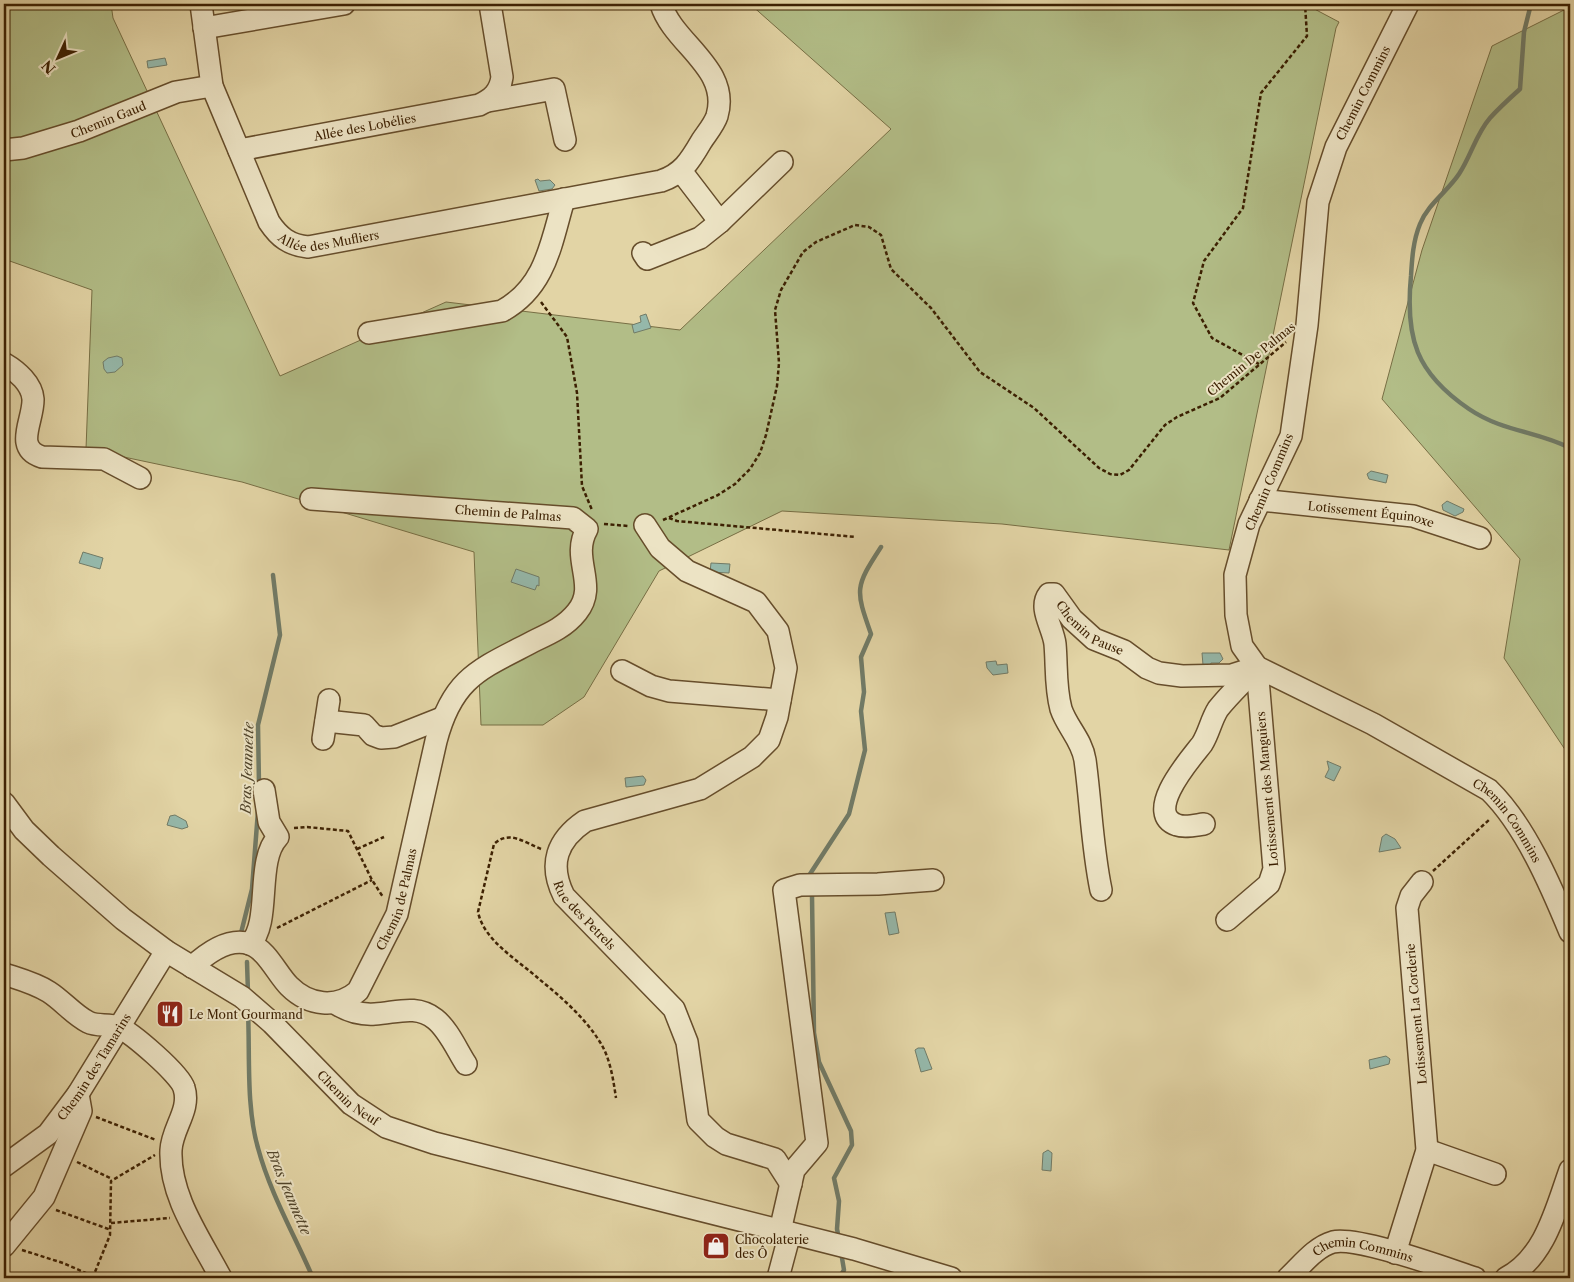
<svg xmlns="http://www.w3.org/2000/svg" width="1574" height="1282" viewBox="0 0 1574 1282" font-family="'Libre Caslon Text',serif">
<rect width="100%" height="100%" fill="#e2d4a5"/>
<filter id="stains"><feTurbulence type="fractalNoise" baseFrequency=".004" numOctaves="4"/><feColorMatrix values="0 0 0 0 .2 0 0 0 0 .09 0 0 0 0 .02 0 0 0 .5 -.17"/></filter>
<radialGradient id="worn" r=".72"><stop offset=".6" stop-color="#630" stop-opacity="0"/><stop offset="1" stop-color="#630" stop-opacity=".3"/></radialGradient>
<g fill="#b2bd87" stroke="#776e44">
<path d="M 4,4 L 111,4 L 113,18 L 280,376 L 446,302 L 680,330 L 891,129 L 750,4 L 1305,4 L 1339,22 L 1336,28 L 1229,550 L 1002,524 L 782,511 L 659,571 L 584,697 L 543,725 L 481,725 L 474,552 L 242,482 L 86,449 L 92,290 L 4,259 Z"/>
<path d="M 1570,7 L 1570,757 L 1504,658 L 1520,559 L 1382,399 L 1422,250 L 1492,46 Z"/>
</g>
<g fill="#95b8aa" stroke="#717b67">
<path d="M 165,58 L 167,65 L 148,68 L 147,61 Z"/>
<path d="M 538,179 L 540,181 L 550,180 L 555,185 L 552,189 L 539,191 L 535,180 Z"/>
<path d="M 646,314 L 651,328 L 634,333 L 632,325 L 641,322 L 640,316 Z"/>
<path d="M 117,356 L 122,358 L 123,365 L 115,372 L 107,373 L 104,369 L 103,362 L 108,358 Z"/>
<path d="M 1371,471 L 1388,475 L 1386,483 L 1369,479 L 1367,474 Z"/>
<path d="M 1447,501 L 1464,509 L 1463,512 L 1455,516 L 1443,510 L 1442,505 Z"/>
<path d="M 83,552 L 103,558 L 100,569 L 79,563 Z"/>
<path d="M 711,563 L 730,564 L 729,573 L 710,572 Z"/>
<path d="M 516,569 L 539,577 L 539,586 L 537,585 L 535,590 L 511,582 Z"/>
<path d="M 1202,653 L 1220,653 L 1223,659 L 1219,663 L 1211,663 L 1210,667 L 1203,665 Z"/>
<path d="M 996,661 L 997,665 L 1007,664 L 1008,673 L 993,675 L 987,668 L 986,662 Z"/>
<path d="M 1327,761 L 1341,767 L 1334,781 L 1325,777 L 1329,769 Z"/>
<path d="M 643,776 L 646,780 L 644,785 L 626,787 L 625,778 Z"/>
<path d="M 175,815 L 186,821 L 188,827 L 182,829 L 167,825 L 170,816 Z"/>
<path d="M 1386,834 L 1395,839 L 1401,848 L 1379,852 L 1382,837 Z"/>
<path d="M 895,912 L 899,933 L 889,935 L 885,913 Z"/>
<path d="M 918,1048 L 924,1048 L 932,1069 L 921,1072 L 915,1050 Z"/>
<path d="M 1386,1056 L 1390,1059 L 1389,1064 L 1370,1069 L 1369,1060 Z"/>
<path d="M 1048,1150 L 1052,1153 L 1051,1171 L 1042,1170 L 1043,1153 Z"/>
</g>
<g fill="none" stroke-linecap="round" stroke-linejoin="round">
<g stroke="#717b67" stroke-width="4.5">
<path d="M 1531,4 L 1524,32 L 1520,89 C 1510,98 1499,108 1490,118 C 1476,134 1471,156 1459,174 C 1447,192 1428,204 1420,224 C 1413,241 1412,259 1411,276 C 1405,338 1416,373 1469,409 C 1503,432 1537,431 1570,448"/>
<path d="M 259,785 L 258,725 L 280,635 L 273,575"/>
<path d="M 810,874 L 849,814 L 865,750 L 861,711 L 864,692 L 861,657 L 871,634 C 855,589 855,587 881,547"/>
<path d="M 812,896 L 814,1033 L 819,1062 L 851,1131 L 852,1145 L 834,1178 L 839,1201 L 837,1229 L 839,1239"/>
<path d="M 241,933 L 252,889 L 258,811"/>
<path d="M 247,962 L 248,993"/>
<path d="M 248,1011 C 250,1054 246,1107 258,1148 C 270,1193 295,1236 313,1278"/>
<path d="M 839,1278 L 844,1270 L 841,1252"/>
</g>
<g stroke="#664d2b" stroke-width="24">
<g id="minor">
<path id="s1" d="M 201,4 L 212,86 L 269,222 C 279,237 289,245 308,247 L 661,181 C 682,174 690,161 701,142 C 706,134 714,125 717,116 C 731,68 673,44 661,4"/>
<path id="s2" d="M 1408,4 L 1336,147 L 1318,202 L 1307,325 L 1291,436 L 1249,524 L 1235,575 L 1236,615 L 1242,646 L 1257,667 L 1373,724 L 1489,790 C 1525,825 1551,886 1570,932"/>
<path d="M 204,28 L 344,4"/>
<path d="M 488,101 L 554,89 L 565,140"/>
<path id="s3" d="M 4,150 L 23,148 L 79,131 L 176,92 L 212,86"/>
<path id="s4" d="M 239,150 L 479,105 C 492,99 500,92 502,77 L 490,4"/>
<path d="M 681,171 L 720,222"/>
<path d="M 643,253 L 647,259 L 700,238 L 720,222 L 782,162"/>
<path d="M 369,333 L 502,311 C 546,287 551,243 564,199"/>
<path d="M 5,364 C 17,371 32,384 33,399 C 34,420 13,448 42,457 L 104,459 L 140,478"/>
<path id="s5" d="M 1260,500 L 1413,516 L 1480,538"/>
<path id="s6" d="M 645,525 L 660,548 L 687,571 L 756,602 L 778,631 L 786,668 L 777,717 L 769,740 L 752,757 L 700,789 L 585,821 C 557,840 548,864 564,896 L 674,1009 L 687,1042 L 698,1120 L 715,1137 L 726,1144 L 775,1159 L 791,1184"/>
<path d="M 622,671 L 651,686 L 669,691 L 780,700"/>
<path d="M 326,721 L 364,725 L 373,735 L 381,738 L 394,737 L 442,718"/>
<path d="M 323,739 L 329,700"/>
<path id="s7" d="M 4,803 L 24,830 L 51,856 L 123,919 L 166,951 L 242,997 L 272,1023 L 351,1104 L 386,1127 L 434,1143 L 854,1249 L 951,1278"/>
<path d="M 1204,824 C 1196,825 1185,828 1177,825 C 1142,813 1192,757 1202,744 C 1209,733 1211,720 1218,709 C 1229,695 1243,682 1255,669"/>
<path id="s8" d="M 1101,890 C 1092,847 1091,804 1085,760 C 1082,740 1067,727 1061,709 C 1055,687 1057,666 1055,644 C 1053,627 1038,608 1049,594 L 1054,594 L 1072,619 L 1094,639 L 1124,651 L 1147,668 L 1159,673 L 1182,676 L 1232,675 L 1257,667"/>
<path d="M 1227,920 L 1269,884 L 1274,869 L 1257,667"/>
<path d="M 250,944 C 272,922 255,861 278,837 L 269,822 L 264,790"/>
<path id="s9" d="M 192,967 C 206,954 229,937 250,944 C 267,950 277,974 289,986 C 309,1006 337,1009 358,991 L 397,914 L 436,741 C 453,676 481,669 536,640 C 551,633 566,626 577,612 C 599,585 570,559 587,529 L 573,518 L 311,499"/>
<path d="M 4,974 C 19,979 35,983 49,992 C 63,1001 74,1015 88,1022 C 98,1027 108,1023 118,1027 C 131,1032 180,1074 184,1088 C 191,1110 172,1128 171,1150 C 169,1196 200,1238 221,1278"/>
<path d="M 335,1003 C 347,1011 360,1015 375,1014 C 396,1013 416,1004 435,1019 C 448,1029 457,1050 466,1064"/>
<path d="M 1427,1150 L 1495,1174"/>
<path id="s10" d="M 4,1166 L 48,1134 L 78,1094 L 166,951"/>
<path d="M 780,1231 L 794,1170 L 817,1143 L 784,890 L 800,885 L 878,884 L 933,880"/>
<path d="M 4,1246 L 44,1197 L 81,1111 L 78,1094"/>
<path d="M 1395,1253 L 1427,1150 L 1407,908 L 1411,896 L 1422,882"/>
<path d="M 778,1278 L 790,1233"/>
<path id="s11" d="M 1288,1278 C 1301,1266 1315,1247 1333,1242 C 1358,1236 1447,1269 1475,1278"/>
<path d="M 1506,1278 C 1545,1258 1556,1209 1570,1170"/>
</g>
</g>
<g stroke="#3c2002" stroke-width="2.5" stroke-dasharray="4 2.5" stroke-linecap="butt">
<path d="M 541,302 L 567,337 L 577,393 L 582,486 L 592,510"/>
<path d="M 1259,364 L 1212,338 L 1193,303 L 1204,261 L 1243,208 L 1261,93 L 1307,36 L 1305,4"/>
<path d="M 669,518 L 677,521 L 856,537"/>
<path d="M 663,520 L 718,495 L 735,484 L 750,469 L 760,453 L 766,435 L 777,386 L 779,363 L 775,310 L 781,290 L 803,252 L 816,242 L 855,225 L 869,227 L 881,235 L 891,269 L 931,308 L 980,372 L 1034,408 L 1099,468 L 1110,474 L 1120,475 L 1129,470 L 1165,425 L 1177,417 L 1220,398 L 1286,342"/>
<path d="M 604,524 L 628,526"/>
<path d="M 294,828 L 307,827 L 348,831 L 372,880 L 383,897"/>
<path d="M 357,849 L 384,837"/>
<path d="M 541,849 C 524,842 509,830 494,844 L 478,912 C 484,941 518,960 539,979 C 560,996 583,1016 598,1039 C 610,1056 613,1078 616,1098"/>
<path d="M 1433,871 L 1490,819"/>
<path d="M 277,928 L 372,880"/>
<path d="M 96,1117 L 156,1140"/>
<path d="M 77,1162 L 112,1179"/>
<path d="M 56,1210 L 111,1230"/>
<path d="M 111,1223 L 170,1218"/>
<path d="M 22,1250 L 63,1263 L 95,1277"/>
<path d="M 97,1278 L 95,1272 L 110,1235 L 111,1181 L 155,1155"/>
</g>
<use href="#minor" stroke="#ece3c4" stroke-width="21"/>
</g>
<defs>
<g id="restaurant-square" transform="scale(1.4375)"><rect x="-9" y="-9" width="18" height="18" rx="4" fill="#8f2418" stroke="#ece3c4"/><path d="M-5-6h1v4h1v-4h1v4h1v-4h1v5L-1.5 .5V6h-2V.5L-5-1ZM5-6V6H3V1.5H1.5Q1.5-4 5-6Z" fill="#fff"/></g>
<g id="shop-square" transform="scale(1.4375)"><rect x="-9" y="-9" width="18" height="18" rx="4" fill="#8f2418" stroke="#ece3c4"/><path d="M-5-2.5h2.3a2.7 3.5 0 0 1 5.4 0H5L5.5 6h-11ZM-1.5-2.5h3a1.5 2.3 0 0 0-3 0Z" fill="#fff"/></g>
</defs>
<g fill-rule="evenodd">
<use href="#restaurant-square" x="170" y="1014"/>
<use href="#shop-square" x="716" y="1246"/>
</g>
<g text-anchor="middle" dominant-baseline="central" stroke-width="4" stroke-linejoin="round" paint-order="stroke">
<g font-size="12" fill="#3c2002" stroke="#ece3c4">
<text transform="translate(1363 93) rotate(-63)">Chemin Commins</text>
<text stroke="none"><textPath href="#s3" startOffset="109">Chemin Gaud</textPath></text>
<text stroke="none"><textPath href="#s4" startOffset="128">Allée des Lobélies</textPath></text>
<text stroke="none"><textPath href="#s1" startOffset="299">Allée des Mufliers</textPath></text>
<text transform="translate(1251 359) rotate(-39)">Chemin De Palmas</text>
<text transform="translate(1269 482) rotate(-67)">Chemin Commins</text>
<text transform="translate(508 513) rotate(4)">Chemin de Palmas</text>
<text stroke="none"><textPath href="#s5" startOffset="112">Lotissement Équinoxe</textPath></text>
<text stroke="none"><textPath href="#s8" startOffset="361">Chemin Pause</textPath></text>
<text transform="translate(1267 789) rotate(-95)">Lotissement des Manguiers</text>
<text stroke="none"><textPath href="#s2" startOffset="999">Chemin Commins</textPath></text>
<text stroke="none"><textPath href="#s9" startOffset="300">Chemin de Palmas</textPath></text>
<text stroke="none"><textPath href="#s6" startOffset="606">Rue des Petrels</textPath></text>
<text transform="translate(1416 1014) rotate(-95)">Lotissement La Corderie</text>
<text stroke="none"><textPath href="#s10" startOffset="136">Chemin des Tamarins</textPath></text>
<text stroke="none"><textPath href="#s7" startOffset="456">Chemin Neuf</textPath></text>
<text stroke="none"><textPath href="#s11" startOffset="88">Chemin Commins</textPath></text>
</g>
<g font-size="12" fill="#3c2002" stroke="#ece3c4" text-anchor="start">
<text x="189" y="1014">Le Mont Gourmand</text>
<text x="735" y="1239">Chocolaterie<tspan x="735" dy="14">des Ô</tspan></text>
</g>
<g font-size="14" font-style="italic" fill="#52462c" stroke="#ece3c4">
<text transform="translate(247 768) rotate(-88)">Bras Jeannette</text>
<text transform="translate(289 1192) rotate(67)">Bras Jeannette</text>
</g>
</g>
<rect width="1574" height="1282" fill="none" stroke="#e2d4a5" stroke-width="20"/>
<rect x="5" y="5" width="1564" height="1272" fill="none" stroke="#3c2002" stroke-width="2.5"/>
<rect x="10" y="10" width="1554" height="1262" fill="none" stroke="#3c2002"/>
<g transform="translate(58 58) rotate(226)" stroke="#ece3c4" stroke-width="4" paint-order="stroke">
<path d="M0-4L9 19L0 12L-9 19Z" fill="#3c2002"/>
<text y="-8" font-size="14" font-weight="bold" text-anchor="middle" fill="#3c2002">N</text>
</g>
<rect width="100%" height="100%" filter="url(#stains)"/>
<rect width="100%" height="100%" fill="url(#worn)"/>
</svg>
